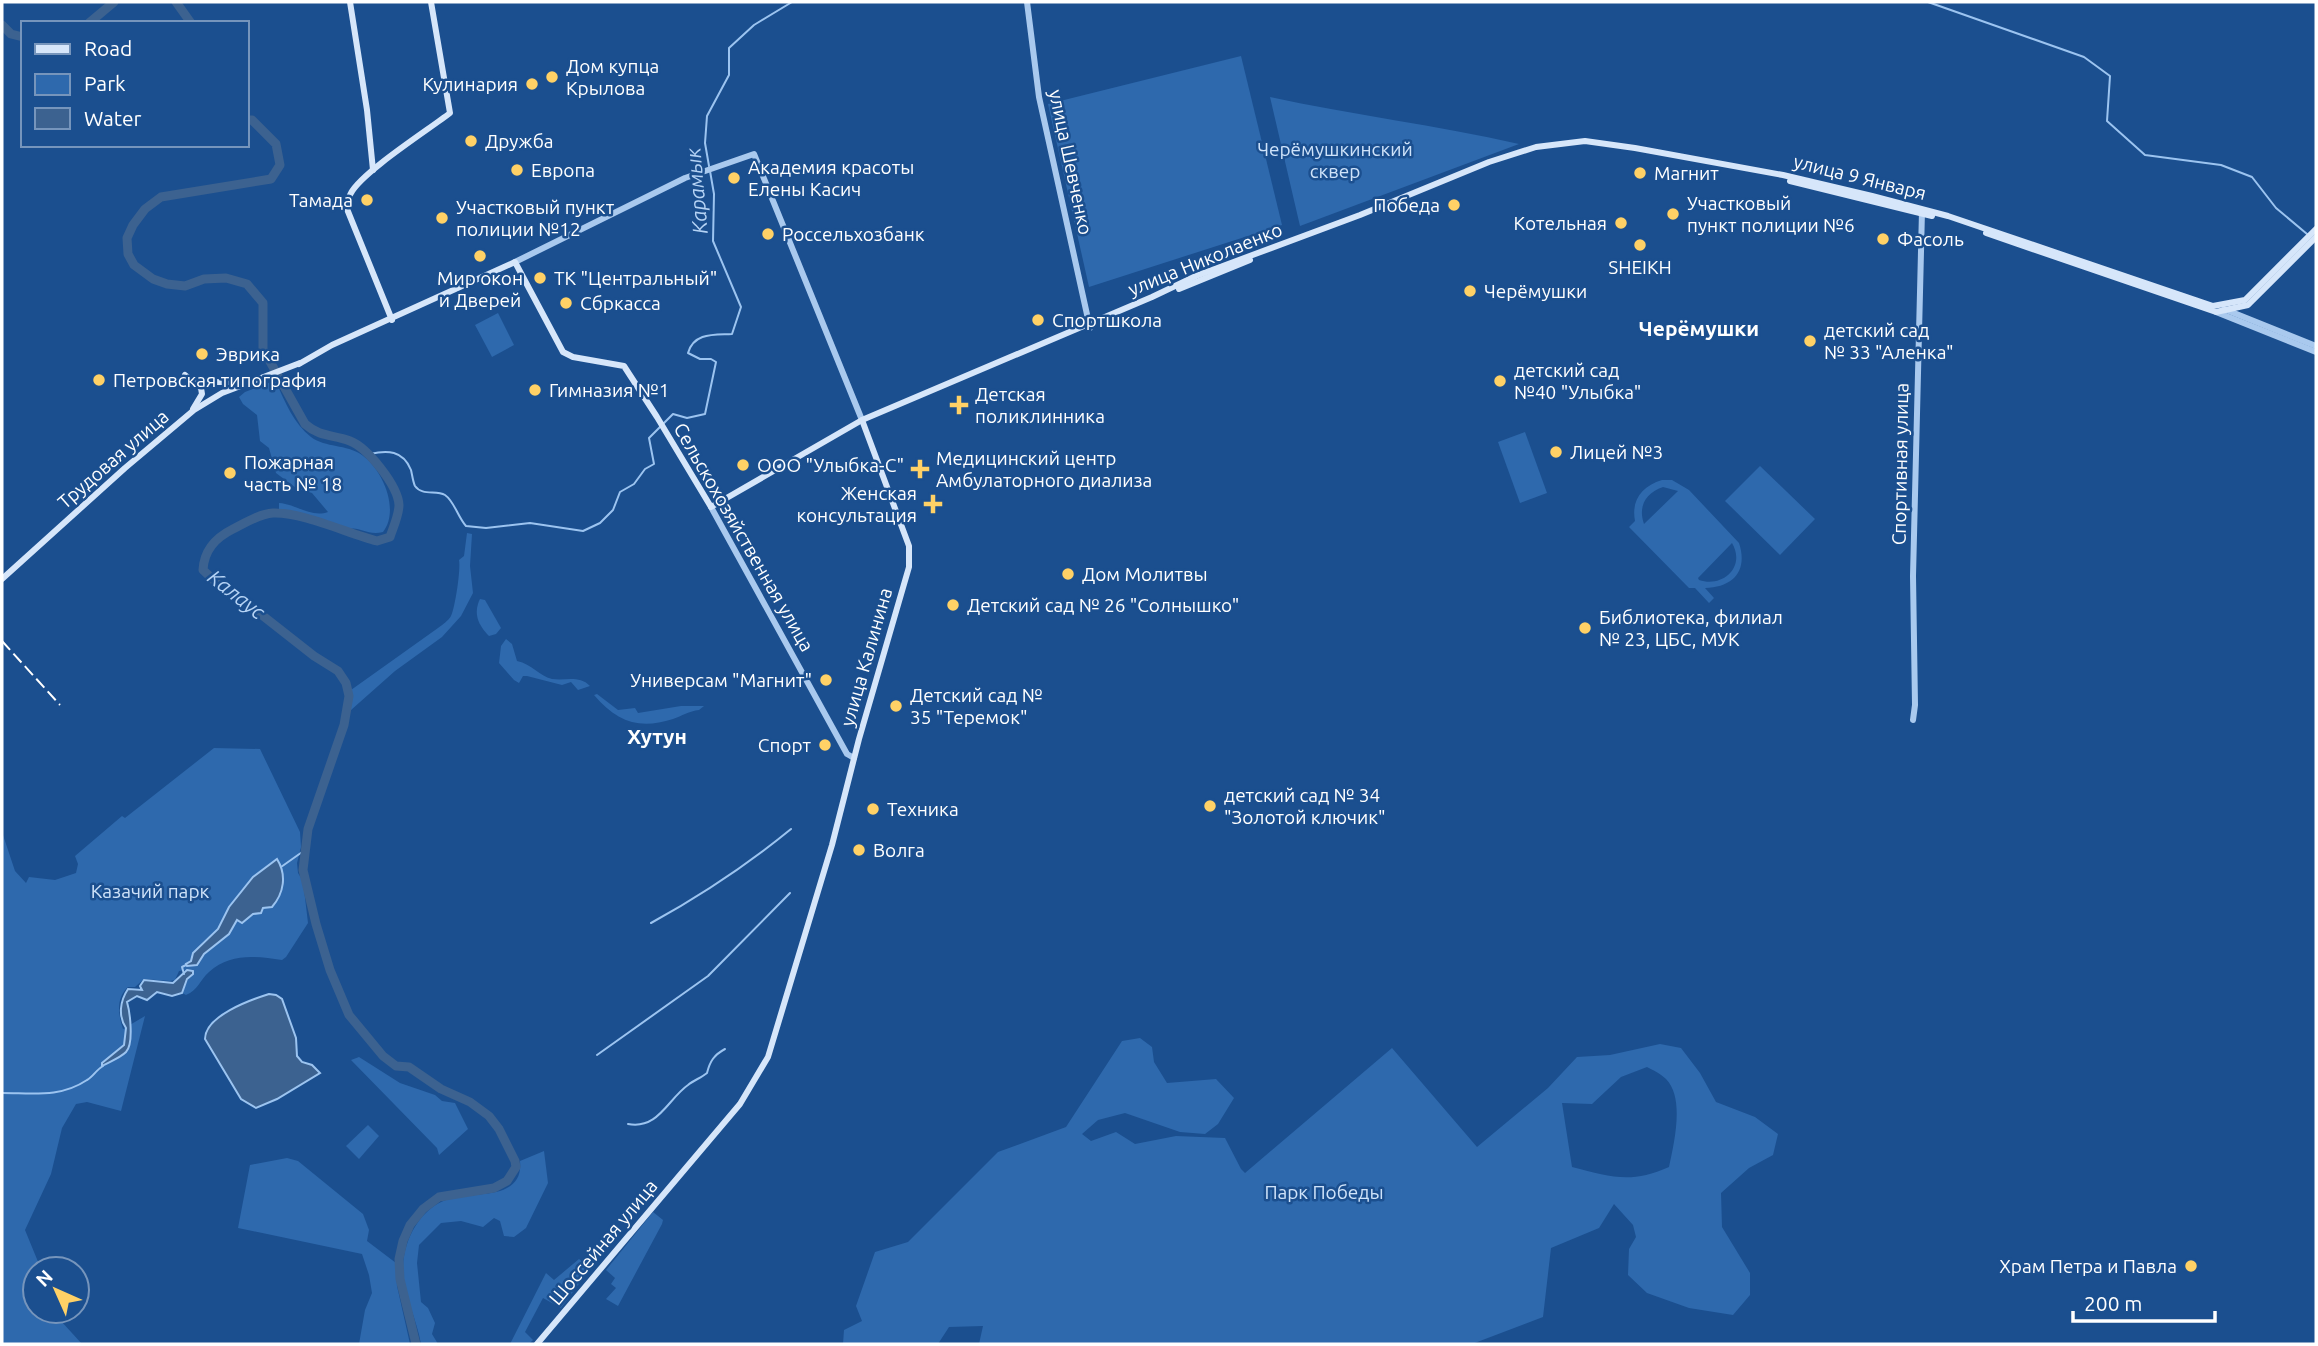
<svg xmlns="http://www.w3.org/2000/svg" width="2318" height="1346" viewBox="0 0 2318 1346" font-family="Ubuntu,sans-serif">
<rect width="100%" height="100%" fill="#1b4f8f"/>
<g fill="#2e69ad" fill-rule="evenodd">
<path d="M 1241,56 L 1282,225 L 1089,287 L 1048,104 Z"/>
<path d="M 1270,97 C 1353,115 1436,125 1519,144 L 1300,226 Z"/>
<path d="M 498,313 L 514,345 L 492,357 L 475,325 Z"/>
<path d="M 271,382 L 276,382 C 285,402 294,424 311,437 C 326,448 346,444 362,455 C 383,470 400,510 383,532 C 367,536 360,526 349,529 L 279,509 L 279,503 C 296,504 311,518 328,512 L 312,493 L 296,488 L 276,473 L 269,448 L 260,441 L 257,415 L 243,404 L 239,397 L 245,392 Z"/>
<path d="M 1525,432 L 1547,493 L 1520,503 L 1498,442 Z"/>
<path d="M 1760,466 L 1815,519 L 1780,555 L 1725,501 Z"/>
<path d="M 1662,480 L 1672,480 L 1689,490 L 1739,543 C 1748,570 1734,587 1705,588 L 1714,598 L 1709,603 L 1695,588 L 1689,588 L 1629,527 L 1635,521 C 1631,500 1642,486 1662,480 ZM 1663,487 L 1678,491 L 1644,524 C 1638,507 1645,493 1663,487 ZM 1732,543 C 1746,567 1723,588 1699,580 L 1698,578 Z"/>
<path d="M 467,533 L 472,534 L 470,566 L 473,593 L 461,616 L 442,637 L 395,671 L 351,710 L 351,690 L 438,628 C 442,625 449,620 451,616 C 455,608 461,569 459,560 L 464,556 Z"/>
<path d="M 480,599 L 485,600 L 501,628 L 496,634 L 489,636 C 478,625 473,613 480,599 Z"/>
<path d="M 506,639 L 512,644 L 517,661 C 532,664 539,676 552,679 C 566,681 579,675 590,686 L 578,690 L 571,682 L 562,685 L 527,676 L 523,676 L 519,683 L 514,680 L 499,663 L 501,646 Z"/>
<path d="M 597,694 L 618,710 L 635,708 L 638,713 L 681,706 L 704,706 L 699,710 C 689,711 682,716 673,719 C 639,730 617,722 594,695 Z"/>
<path d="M 214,748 L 260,749 L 300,832 L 301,847 L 297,863 L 298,873 L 303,881 L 308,923 L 286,957 L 282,960 C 255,956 230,953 209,972 C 200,980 198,990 186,995 L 182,993 L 190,975 L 187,970 L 179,971 L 175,980 L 170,981 L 144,979 L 135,987 L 128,987 C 116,998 118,1014 123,1029 L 145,1016 L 121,1111 L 87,1102 L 76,1104 L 62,1128 L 51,1174 L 25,1230 L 41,1269 L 35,1269 L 35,1311 L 57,1311 L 61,1321 L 82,1344 L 2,1344 L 2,832 L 15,871 L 26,883 L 29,877 L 55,880 L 76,873 L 78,864 L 75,856 L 122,816 L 125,818 ZM 277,860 C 287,873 284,894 272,907 L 263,908 L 242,923 L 237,920 L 229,934 L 188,966 L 201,944 L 218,929 L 240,892 L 254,877 Z"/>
<path d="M 1140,1038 L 1152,1047 L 1154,1062 L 1167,1083 L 1216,1079 L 1234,1098 L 1218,1124 L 1205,1134 L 1180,1132 L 1125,1113 L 1098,1120 L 1082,1134 L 1091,1141 L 1116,1132 L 1135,1144 L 1176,1136 L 1225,1138 L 1241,1169 L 1245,1173 L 1392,1048 L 1477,1147 L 1548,1088 L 1577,1057 L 1610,1055 L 1660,1044 L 1681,1048 L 1700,1073 L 1716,1102 L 1755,1117 L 1778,1134 L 1773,1155 L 1749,1168 L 1721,1193 L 1722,1227 L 1750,1273 L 1750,1295 L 1733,1315 L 1689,1308 L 1647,1293 L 1628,1275 L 1629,1249 L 1636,1237 L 1633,1225 L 1614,1204 L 1599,1228 L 1551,1248 L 1543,1317 L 1472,1344 L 979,1344 L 983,1326 L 949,1327 L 938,1344 L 843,1344 L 844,1330 L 862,1321 L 856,1306 L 875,1252 L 908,1242 L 998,1152 L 1066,1127 L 1122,1041 ZM 1647,1067 C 1653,1070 1661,1074 1666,1079 C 1685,1098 1674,1143 1669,1167 C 1631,1184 1611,1177 1572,1167 L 1562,1103 L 1592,1104 L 1621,1077 Z"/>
<path d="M 359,1057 L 400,1083 L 435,1095 L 442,1101 L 455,1103 L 468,1129 L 439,1155 L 437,1148 L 351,1060 Z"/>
<path d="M 368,1125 L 379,1136 L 359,1159 L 346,1146 Z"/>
<path d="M 544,1151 L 548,1183 L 526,1228 L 514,1237 L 504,1236 L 500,1221 L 494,1218 L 483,1227 L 461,1221 L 441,1223 L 419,1245 L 417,1263 L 421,1302 L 428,1308 L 435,1323 L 432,1334 L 438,1344 L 421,1344 C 417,1319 402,1292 403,1266 C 404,1239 421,1207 449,1199 C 472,1191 524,1202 520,1161 Z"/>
<path d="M 287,1158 L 298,1161 L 363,1214 L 369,1230 L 367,1241 L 396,1263 L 397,1286 L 410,1344 L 359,1344 L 365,1310 L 372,1293 L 369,1275 L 362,1254 L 238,1228 L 250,1165 Z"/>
<path d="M 653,1212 L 663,1220 L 662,1224 L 618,1306 L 606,1299 L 616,1288 L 611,1284 L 615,1278 L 606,1270 Z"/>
<path d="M 579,1259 L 586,1265 L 581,1281 L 561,1308 L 543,1298 L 525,1332 L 533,1340 L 529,1344 L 510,1344 L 546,1273 L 554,1280 Z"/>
</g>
<g fill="#3c6290" stroke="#9cc4f0" stroke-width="2">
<path d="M 277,859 C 287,875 284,893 272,907 L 263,908 L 261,913 L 253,914 L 242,923 L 237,920 L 229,934 L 204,954 L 197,965 L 187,966 L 186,964 L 191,961 L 193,953 L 218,929 L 229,907 L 253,877 Z"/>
<path d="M 187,970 L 193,971 L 193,974 L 187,979 L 182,993 L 172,996 L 157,992 L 147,1000 L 137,996 L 127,1002 C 130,1012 134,1044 126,1052 C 120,1058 109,1062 102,1066 L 102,1063 L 124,1045 L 126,1028 C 118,1016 120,1001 128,989 L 142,990 L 140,986 L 144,980 L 173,983 Z"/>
<path d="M 269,994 L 276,995 L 282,999 L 296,1038 L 297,1056 L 302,1062 L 312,1065 L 320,1073 L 277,1099 L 256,1108 L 241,1099 L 205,1039 C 205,1016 250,1000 269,994 Z"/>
</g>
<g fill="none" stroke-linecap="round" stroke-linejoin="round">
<g stroke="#9cc4f0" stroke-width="2">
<path d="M 1928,2 L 2084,57 L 2110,76 L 2107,121 L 2145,155 L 2221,165 L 2252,177 L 2276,208 L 2307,234"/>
<path d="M 709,166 L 705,143 L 707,116 L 729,75 L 729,48 L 754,25 L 792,2"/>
<path d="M 370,454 C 387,450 403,450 411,470 C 412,474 413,482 415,486 C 422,496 436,490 445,495 C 454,501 458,517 466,526 L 486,528 L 530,523 L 583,531 L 600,523 L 613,510 L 620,492 L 634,484 L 645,469 L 654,464 L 649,438 L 673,414 L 687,418 L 705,414 L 716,362 L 711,359 L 700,359 L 688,353 C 694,332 715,335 732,334 L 741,307 L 713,241 L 714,194 L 710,171"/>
<path d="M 281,867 L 305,850"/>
<path d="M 651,923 C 700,896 747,865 791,829"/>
<path d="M 184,974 L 182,967 L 186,965"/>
<path d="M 597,1055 L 708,976 L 790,893"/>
<path d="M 2,1093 C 33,1093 60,1098 87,1080 C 93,1077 96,1070 103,1066"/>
<path d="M 628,1124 C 658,1130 668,1099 688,1085 C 694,1080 701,1078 707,1073 C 710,1061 714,1055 725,1049"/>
</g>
<g stroke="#3c6290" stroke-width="9">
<path d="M 176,2 L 191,23"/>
<path d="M 89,23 L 114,2"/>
<path d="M 2,25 L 11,34 L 23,37"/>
<path d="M 247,120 L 252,120 L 276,144 L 280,165 L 271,179 L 161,197 L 145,209 L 133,225 L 127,238 L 128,254 L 134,265 L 153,279 L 167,284 L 185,286 L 204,279 L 226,278 L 247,284 L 263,303 L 263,349 L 305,424 C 321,438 333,434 350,441 C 368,448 398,486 399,505 C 399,515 393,528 390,537 L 377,541 C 347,533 302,512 273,513 C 259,514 245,523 233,529 C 215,538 204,550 203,570 L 219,585 L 258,612 L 314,656 L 338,671 L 346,683 L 349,696 L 344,725 L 308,829 L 303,870 L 316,924 L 330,970 L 349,1015 L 383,1056 L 396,1066 L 409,1067 L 441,1089 L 470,1102 L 489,1116 L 499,1129 L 515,1161 L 516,1167 L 507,1181 L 494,1188 L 439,1197 L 423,1209 L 410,1225 L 403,1241 L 399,1259 L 400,1279 L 416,1344"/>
</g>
<g stroke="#a9c9ee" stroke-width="6">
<path d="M 1027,2 L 1039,97 L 1090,328"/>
<path d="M 515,262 L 685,178 L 754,154 L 862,420"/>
<path d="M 2224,309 L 2316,346"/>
<path d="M 2216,312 L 2316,352"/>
<path d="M 711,507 L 847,754 L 854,758"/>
<path d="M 1913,720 L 1915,705 L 1913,576 L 1922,211"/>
</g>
<g stroke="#d6e6fa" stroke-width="6">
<path d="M 350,2 L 367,110 L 373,170"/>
<path d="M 1790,181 L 1932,216"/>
<path d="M 1986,233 L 2216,312 L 2248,305 L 2316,237"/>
<path d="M 1179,289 L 1250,260"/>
<path d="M 392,320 L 347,209 C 348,204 348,198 351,193 C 362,172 428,130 450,113 L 431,2"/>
<path d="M 299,364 L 332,345 L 515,262 L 563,352 L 573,357 L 624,366 L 657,417 L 711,507 L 862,420 L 1152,297 L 1196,276 L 1360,215 L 1489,162 L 1536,147 L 1585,141 L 1635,148 L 1783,175 L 1872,196 L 1948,216 L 2213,306 L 2245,300 L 2316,229"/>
<path d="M 185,375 L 201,388 L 202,394 L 193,409"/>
<path d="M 204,382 L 245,382"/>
<path d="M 2,579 L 125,468 L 194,410 L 222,393 L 300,363"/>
<path d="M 537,1344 L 740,1104 L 768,1057 L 832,845 L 859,739 L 909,567 L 909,546 L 862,420"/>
</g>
<g stroke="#fff" stroke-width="2" stroke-dasharray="12 5" stroke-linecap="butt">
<path d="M 2,641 L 60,705"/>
<path d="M 2,977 L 2,1046"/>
</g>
</g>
<g fill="#ffd166" stroke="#1b4f8f" stroke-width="2.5">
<circle cx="552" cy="77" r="7"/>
<circle cx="532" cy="84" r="7"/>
<circle cx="471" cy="141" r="7"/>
<circle cx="517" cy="170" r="7"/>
<circle cx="1640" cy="173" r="7"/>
<circle cx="734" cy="178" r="7"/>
<circle cx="367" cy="200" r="7"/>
<circle cx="1454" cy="205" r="7"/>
<circle cx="1673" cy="214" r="7"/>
<circle cx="442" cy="218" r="7"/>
<circle cx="1621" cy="223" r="7"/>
<circle cx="768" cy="234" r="7"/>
<circle cx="1883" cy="239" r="7"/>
<circle cx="1640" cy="245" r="7"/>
<circle cx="480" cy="256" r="7"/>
<circle cx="540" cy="278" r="7"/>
<circle cx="1470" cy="291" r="7"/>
<circle cx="566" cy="303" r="7"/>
<circle cx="1038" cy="320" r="7"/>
<circle cx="1810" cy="341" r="7"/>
<circle cx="202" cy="354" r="7"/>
<circle cx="99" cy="380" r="7"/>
<circle cx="1500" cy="381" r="7"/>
<circle cx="535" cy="390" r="7"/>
<path d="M955.5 394.5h7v7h7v7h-7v7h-7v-7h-7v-7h7z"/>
<circle cx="1556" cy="452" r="7"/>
<circle cx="743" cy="465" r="7"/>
<path d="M916.5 458.5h7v7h7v7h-7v7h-7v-7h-7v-7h7z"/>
<circle cx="230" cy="473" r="7"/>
<path d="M929.5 493.5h7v7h7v7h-7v7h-7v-7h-7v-7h7z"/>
<circle cx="1068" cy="574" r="7"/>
<circle cx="953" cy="605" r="7"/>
<circle cx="1585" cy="628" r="7"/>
<circle cx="826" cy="680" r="7"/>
<circle cx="896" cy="706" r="7"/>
<circle cx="825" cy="745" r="7"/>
<circle cx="1210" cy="806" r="7"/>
<circle cx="873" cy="809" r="7"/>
<circle cx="859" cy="850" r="7"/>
<circle cx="2191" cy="1266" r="7"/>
</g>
<g text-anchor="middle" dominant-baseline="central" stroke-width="5" stroke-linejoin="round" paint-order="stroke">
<g font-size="19" fill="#fff" stroke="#1b4f8f" text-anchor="start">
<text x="566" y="66">Дом купца<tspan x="566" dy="22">Крылова</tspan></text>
<text x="518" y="84" text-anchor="end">Кулинария</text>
<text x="485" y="141">Дружба</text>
<text x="748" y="167">Академия красоты<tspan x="748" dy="22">Елены Касич</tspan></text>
<text x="531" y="170">Европа</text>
<text x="1654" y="173">Магнит</text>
<text x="353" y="200" text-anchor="end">Тамада</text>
<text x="1687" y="203">Участковый<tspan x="1687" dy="22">пункт полиции №6</tspan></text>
<text x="1440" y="205" text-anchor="end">Победа</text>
<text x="456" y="207">Участковый пункт<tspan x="456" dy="22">полиции №12</tspan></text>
<text x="1607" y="223" text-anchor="end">Котельная</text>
<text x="782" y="234">Россельхозбанк</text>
<text x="1897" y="239">Фасоль</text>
<text x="1640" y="267" text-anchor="middle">SHEIKH</text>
<text x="480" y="278" text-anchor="middle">Мир окон<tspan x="480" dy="22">и Дверей</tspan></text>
<text x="554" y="278">ТК "Центральный"</text>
<text x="1484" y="291">Черёмушки</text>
<text x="580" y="303">Сбркасса</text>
<text x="1052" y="320">Спортшкола</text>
<text x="1824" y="330">детский сад<tspan x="1824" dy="22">№ 33 "Аленка"</tspan></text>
<text x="216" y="354">Эврика</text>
<text x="1514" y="370">детский сад<tspan x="1514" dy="22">№40 "Улыбка"</tspan></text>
<text x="113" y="380">Петровская типография</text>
<text x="549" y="390">Гимназия №1</text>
<text x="975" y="394">Детская<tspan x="975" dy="22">поликлинника</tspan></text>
<text x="1570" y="452">Лицей №3</text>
<text x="936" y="458">Медицинский центр<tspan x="936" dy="22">Амбулаторного диализа</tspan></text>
<text x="244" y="462">Пожарная<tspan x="244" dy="22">часть № 18</tspan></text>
<text x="757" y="465">ООО "Улыбка-С"</text>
<text x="917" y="493" text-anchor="end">Женская<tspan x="917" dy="22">консультация</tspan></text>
<text x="1082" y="574">Дом Молитвы</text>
<text x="967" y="605">Детский сад № 26 "Солнышко"</text>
<text x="1599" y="617">Библиотека, филиал<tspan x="1599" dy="22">№ 23, ЦБС, МУК</tspan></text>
<text x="812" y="680" text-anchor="end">Универсам "Магнит"</text>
<text x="910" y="695">Детский сад №<tspan x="910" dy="22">35 "Теремок"</tspan></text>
<text x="811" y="745" text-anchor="end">Спорт</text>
<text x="1224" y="795">детский сад № 34<tspan x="1224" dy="22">"Золотой ключик"</tspan></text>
<text x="887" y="809">Техника</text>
<text x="873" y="850">Волга</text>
<text x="2177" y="1266" text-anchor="end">Храм Петра и Павла</text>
</g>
<g font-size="19" fill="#cfe3fa" stroke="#1b4f8f">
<text x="1335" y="149">Черёмушкинский<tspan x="1335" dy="22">сквер</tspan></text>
<text x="150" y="891">Казачий парк</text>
<text x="1324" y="1192">Парк Победы</text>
</g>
<g font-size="19" fill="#fff" stroke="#1b4f8f">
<text transform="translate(1071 162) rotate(78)">улица Шевченко</text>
<text transform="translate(1860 177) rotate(14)">улица 9 Января</text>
<text transform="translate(1205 259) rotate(-22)">улица Николаенко</text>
<text transform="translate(113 459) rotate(-41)">Трудовая улица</text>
<text transform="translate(1900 464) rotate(-89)">Спортивная улица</text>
<text transform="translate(744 537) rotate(60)">Сельскохозяйственная улица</text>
<text transform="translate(866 657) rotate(-74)">улица Калинина</text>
<text transform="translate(603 1242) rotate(-50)">Шоссейная улица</text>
</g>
<g font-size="21" font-style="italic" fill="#b5d3f5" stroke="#1b4f8f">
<text transform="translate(696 191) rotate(-95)">Карамык</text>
<text transform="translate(237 594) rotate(38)">Калаус</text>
</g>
<g font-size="21" font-weight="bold" fill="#fff" stroke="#1b4f8f">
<text x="1699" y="328">Черёмушки</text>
<text x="657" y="736">Хутун</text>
</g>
</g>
<rect width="2318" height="1346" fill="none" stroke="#ffffff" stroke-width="7"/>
<rect x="21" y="21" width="228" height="126" fill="#1b4f8f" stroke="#7695bc" stroke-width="2"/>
<rect x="35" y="44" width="35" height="10" fill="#d6e6fa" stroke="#7695bc" stroke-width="2"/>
<text x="84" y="56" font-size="21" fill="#ffffff">Road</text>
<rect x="35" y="74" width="35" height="21" fill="#2e69ad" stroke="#7695bc" stroke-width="2"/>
<text x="84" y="91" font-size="21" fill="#ffffff">Park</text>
<rect x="35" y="108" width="35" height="21" fill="#3c6290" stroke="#7695bc" stroke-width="2"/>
<text x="84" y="126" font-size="21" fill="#ffffff">Water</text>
<g transform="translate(56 1290) rotate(315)"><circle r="33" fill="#1b4f8f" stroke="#7695bc" stroke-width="2"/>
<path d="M0-5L12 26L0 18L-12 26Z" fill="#ffd166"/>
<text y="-10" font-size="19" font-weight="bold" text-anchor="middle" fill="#ffffff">N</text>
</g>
<path d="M2073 1311v10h142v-10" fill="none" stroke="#ffffff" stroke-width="3.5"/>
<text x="2084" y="1311" font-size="21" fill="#ffffff" stroke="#1b4f8f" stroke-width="5" paint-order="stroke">200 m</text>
</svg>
